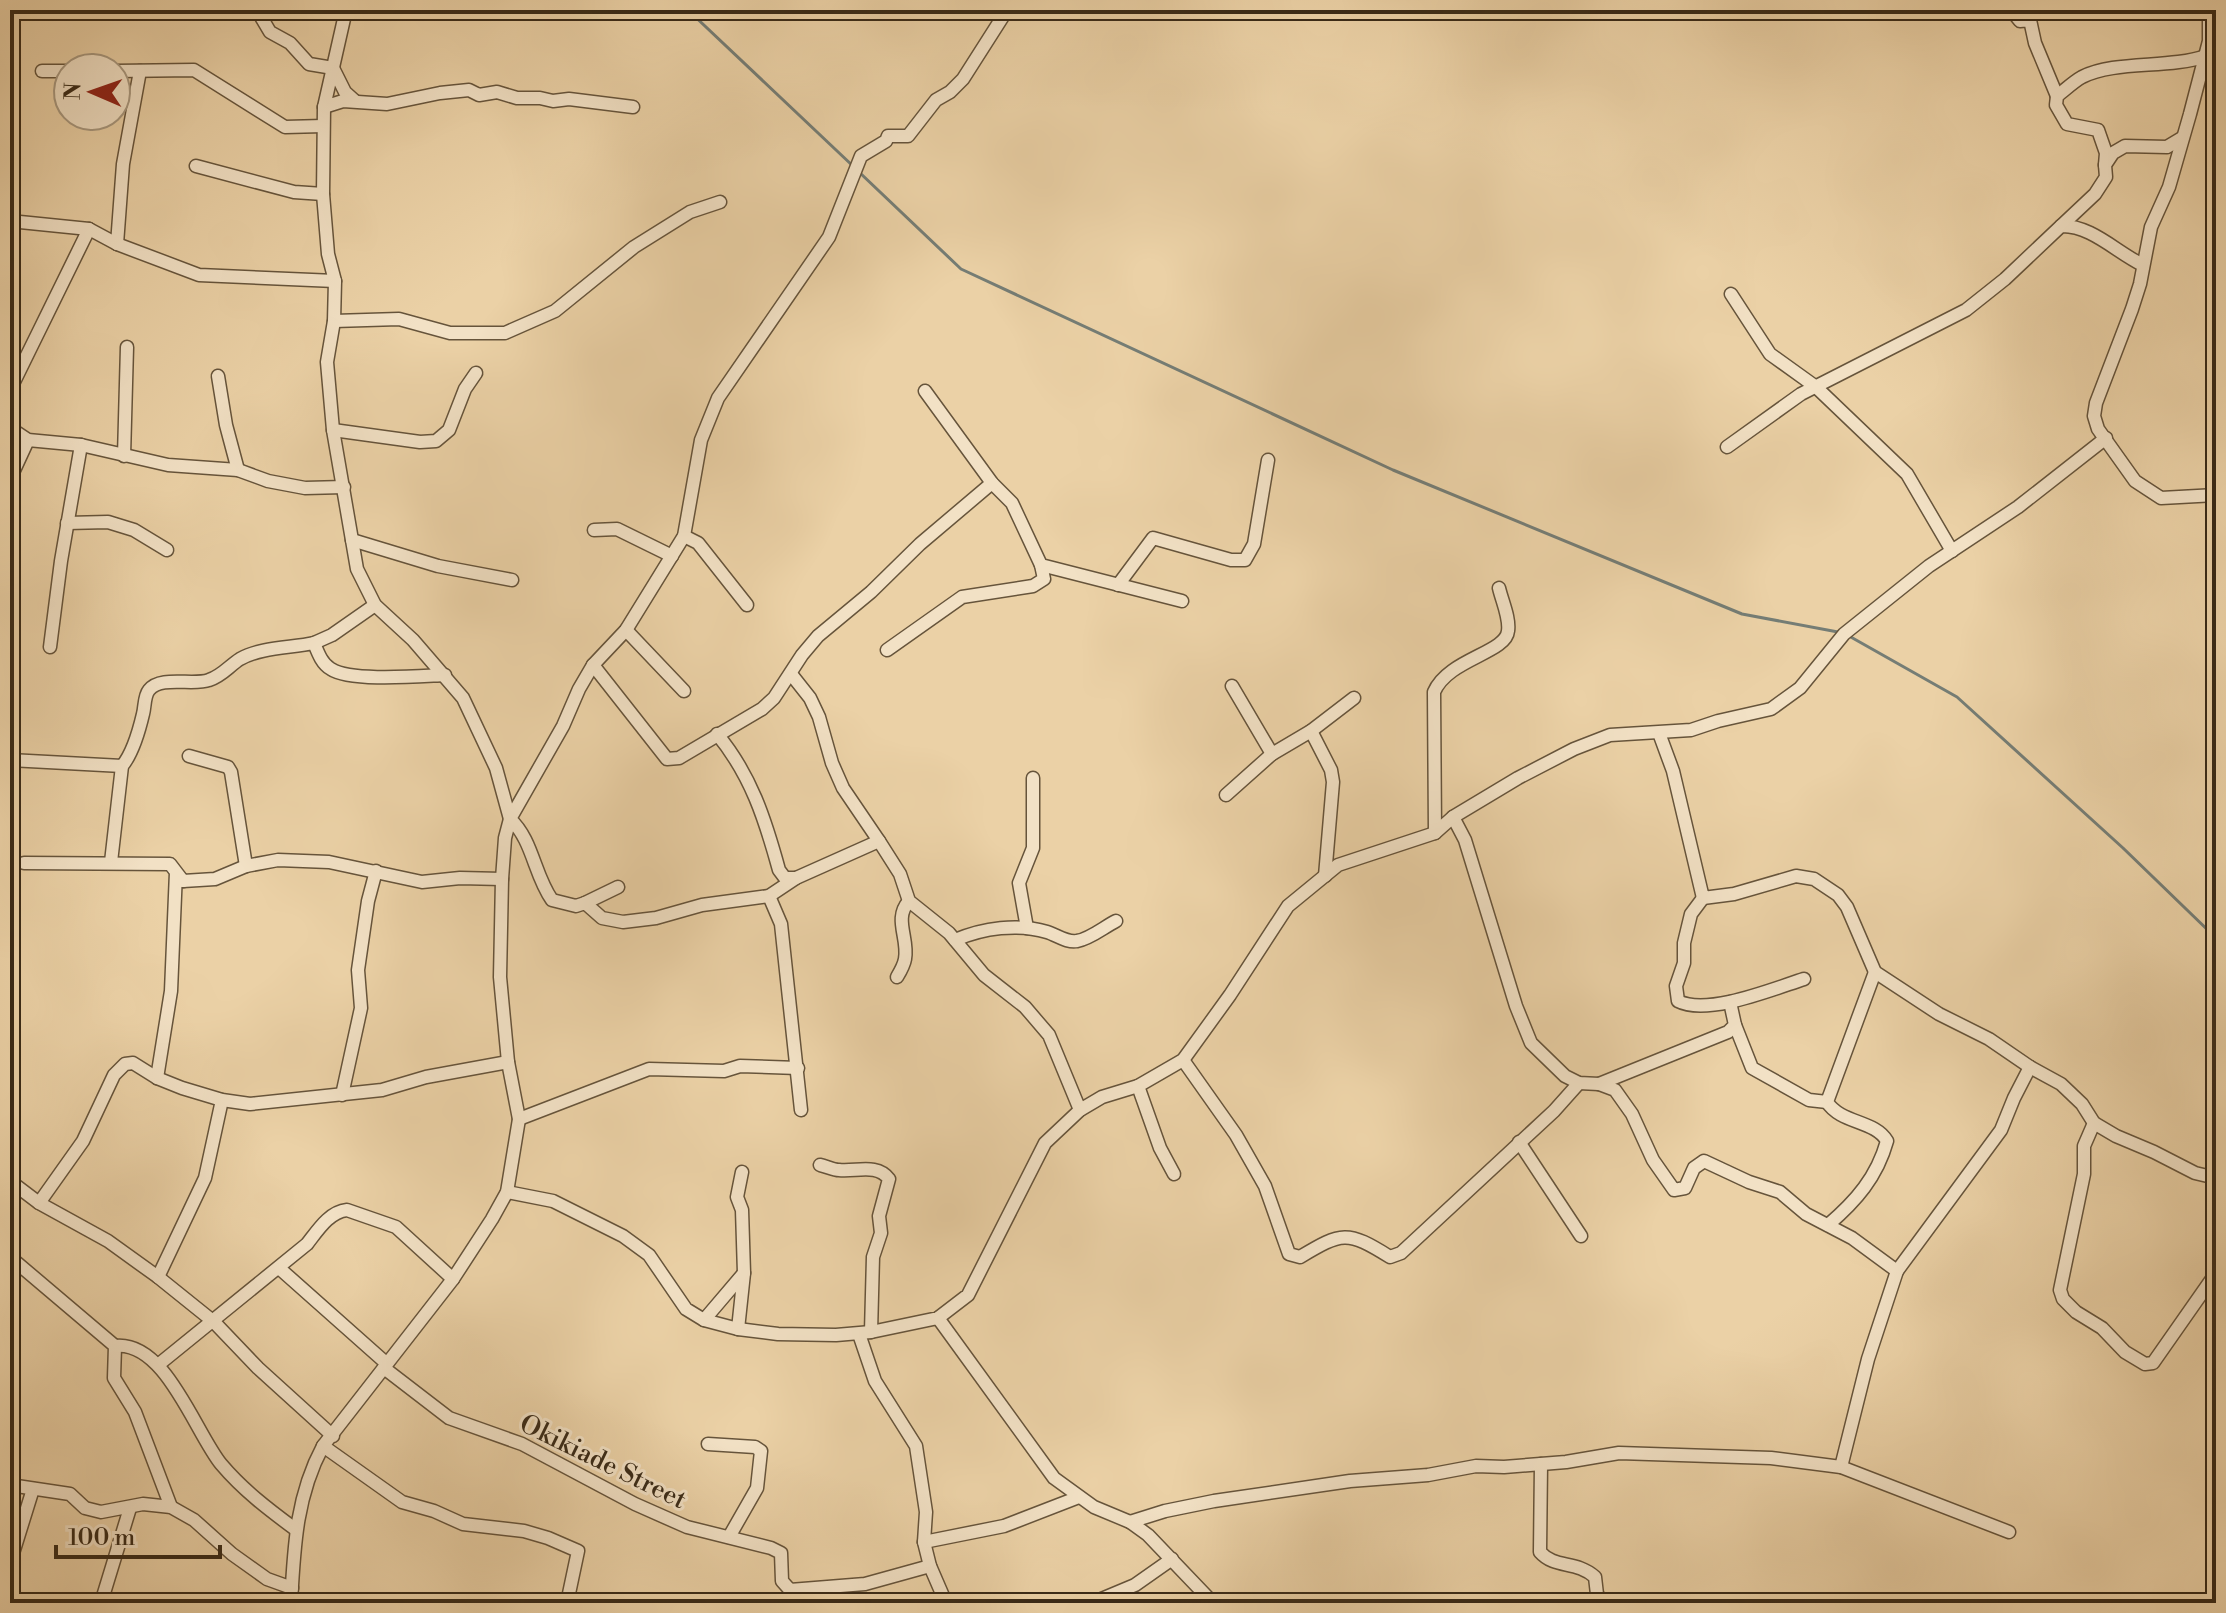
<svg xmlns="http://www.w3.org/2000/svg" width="2226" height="1613" viewBox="0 0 2226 1613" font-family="'Libre Bodoni',serif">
<rect width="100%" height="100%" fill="#ebd1a6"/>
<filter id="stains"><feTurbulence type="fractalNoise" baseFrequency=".0025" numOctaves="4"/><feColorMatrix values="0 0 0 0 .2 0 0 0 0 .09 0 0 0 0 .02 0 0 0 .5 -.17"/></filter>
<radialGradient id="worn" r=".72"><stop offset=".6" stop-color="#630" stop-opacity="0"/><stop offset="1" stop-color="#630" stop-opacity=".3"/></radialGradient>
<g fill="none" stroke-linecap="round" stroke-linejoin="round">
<g stroke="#757d75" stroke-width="3">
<path d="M 688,10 L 854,167"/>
<path d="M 859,172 L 961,269 L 1393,470 L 1742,614 L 1838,632"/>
<path d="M 1849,636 L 1957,697 L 2123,848 L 2216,938"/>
</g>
<g stroke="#66543b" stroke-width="15">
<g id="minor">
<path d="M 257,10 L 270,32 L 290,43 L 309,64 L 333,68 L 345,92 L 355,101"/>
<path d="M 1007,10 L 963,79 L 950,92 L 936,100 L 908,136 L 888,136 L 886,141 L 861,156 L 829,237 L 718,398 L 701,440 L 684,536 L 626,630 L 593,665 L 579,689 L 563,726 L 510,819 C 533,840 534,875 552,900 L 576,906 L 585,903 L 602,918 L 623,922 L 656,918 L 702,905 L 769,896 L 796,878 L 879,841 L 900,874 L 909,901 L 949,933 L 984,975 L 1025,1007 L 1049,1035 L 1080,1110"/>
<path d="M 2011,10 L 2020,21 L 2030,20 L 2035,43 L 2057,96"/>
<path d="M 2209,10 L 2209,41 L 2190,114 L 2169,187 L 2151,227 L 2140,284 L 2132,309 L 2096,403 L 2094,416 L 2098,429 L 2135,481 L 2161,498 L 2216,495"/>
<path d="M 42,71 L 68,71"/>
<path d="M 116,71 L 194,70 L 285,127 L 323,126"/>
<path d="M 324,107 L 343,101 L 387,104 L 440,93 L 469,90 L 479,95 L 497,92 L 517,98 L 540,98 L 553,101 L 569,99 L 633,107"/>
<path d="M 2105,165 L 2106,153 L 2098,130 L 2067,124 L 2056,105 L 2057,96 C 2065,90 2073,82 2082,77 C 2115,60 2169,69 2206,56"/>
<path d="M 196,166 L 294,192 L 323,194"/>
<path d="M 10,221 L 89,229 L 117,244 L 199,275 L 335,281"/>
<path d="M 2061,226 L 2095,194 L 2106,177 L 2105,165 L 2113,153 L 2125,146 L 2167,147 L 2182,138"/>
<path d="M 117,244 L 123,164 L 140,71"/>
<path d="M 1731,294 L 1770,354 L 1816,387 L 1907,474 L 1952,551"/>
<path d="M 334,321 L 399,319 L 450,333 L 505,333 L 555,311 L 634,247 L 690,212 L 720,202"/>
<path d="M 218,376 L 226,425 L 238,470"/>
<path d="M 10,390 L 89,229"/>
<path d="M 925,391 L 992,483 L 1012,503 L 1041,565 L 1182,601"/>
<path d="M 10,428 L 28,440 L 81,445 L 168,465 L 238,470 L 268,481 L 305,488 L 344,487"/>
<path d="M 333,430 L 420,442 L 436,441 L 449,430 L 465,389 L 476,373"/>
<path d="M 1727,447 L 1801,394 L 1966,310 L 2005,279 L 2061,226 C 2091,225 2116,252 2143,265"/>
<path d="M 124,456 L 127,347"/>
<path d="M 10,479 L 28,440"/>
<path d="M 67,523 L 108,522 L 134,530 L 167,550"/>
<path d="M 594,530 L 617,529 L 672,556"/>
<path d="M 684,536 L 698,543 L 747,605"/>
<path d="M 352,540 L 438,566 L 512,580"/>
<path d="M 1118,585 L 1153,538 L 1231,560 L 1245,560 L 1254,544 L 1268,460"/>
<path d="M 626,630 L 684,691"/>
<path d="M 314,643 L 332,635 L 375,605"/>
<path d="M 50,647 L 61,561 L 81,445"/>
<path d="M 887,650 L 962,597 L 1033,586 L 1044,579 L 1041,565"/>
<path d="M 593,665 L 667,759 L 679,758 L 762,709 L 774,698 L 802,655 L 818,636 L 871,592 L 920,544 L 992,483"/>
<path d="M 791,674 L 810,698 L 819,717 L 832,763 L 843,788 L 879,841"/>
<path d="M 1232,686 L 1272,754"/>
<path d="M 1311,731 L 1331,770 L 1333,782 L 1325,876"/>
<path d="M 1659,733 L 1673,771 L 1703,898 L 1734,894 L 1796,876 L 1814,879 L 1838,895 L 1847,907 L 1875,972 L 1939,1014 L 1989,1039 L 2030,1067 L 2061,1084 L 2082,1104 L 2094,1123 L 2116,1136 L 2154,1152 L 2195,1173 L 2216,1178"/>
<path d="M 717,734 C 751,775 765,819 779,870 L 785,878 L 796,878"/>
<path d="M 189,756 L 228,767 L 231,772 L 246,866"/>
<path d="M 10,760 L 122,766"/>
<path d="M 1226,795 L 1272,754 L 1311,731 L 1354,698"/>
<path d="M 1453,817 L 1465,840 L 1516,1006 L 1531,1043 L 1565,1076 L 1579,1083 L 1599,1084 L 1615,1090 L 1632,1114 L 1653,1160 L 1674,1190 L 1685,1188 L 1694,1168 L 1704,1161 L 1749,1182 L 1780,1192 L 1806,1214 L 1852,1238 L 1897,1271 L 2001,1130 L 2014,1098 L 2030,1067"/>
<path d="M 1435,833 L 1434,692 C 1448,659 1506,653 1508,631 C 1510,618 1502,601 1499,588"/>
<path d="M 111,862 L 122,766 C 133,753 139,731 143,714 C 145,707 144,696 149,690 C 161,675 193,686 209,680 C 222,676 229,666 240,659 C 261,647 291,648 314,643 C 318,653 322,664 331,669 C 350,682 421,676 445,675"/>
<path d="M 24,863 L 170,864 L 183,881 L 176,872 L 171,991 L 157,1078"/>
<path d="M 183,881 L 215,879 L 246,866 L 278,860 L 329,862 L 422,882 L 460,878 L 502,879"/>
<path d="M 769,896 L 781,924 L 801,1110"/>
<path d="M 1703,898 L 1691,914 L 1684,943 L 1684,963 L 1676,986 L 1678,1001 C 1707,1016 1773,989 1804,979"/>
<path d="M 585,903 L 618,887"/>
<path d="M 1027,928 L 1019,883 L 1033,848 L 1033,778"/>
<path d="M 955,940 C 983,928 1018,923 1047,932 C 1057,935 1067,943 1077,941 C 1090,939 1104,927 1116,921"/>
<path d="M 897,977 C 900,972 904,965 905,959 C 909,938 893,919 909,901"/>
<path d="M 1735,1025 L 1752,1068 L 1809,1100 L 1827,1102"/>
<path d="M 1183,1060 L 1236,1135 L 1265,1186 L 1289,1254 L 1300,1257 C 1342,1232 1347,1230 1390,1257 L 1401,1253 L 1554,1111 L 1579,1083"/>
<path d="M 1599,1084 L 1728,1032 L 1735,1025 L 1730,1002"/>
<path d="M 1138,1086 L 1160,1148 L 1174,1174"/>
<path d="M 342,1095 L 361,1008 L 358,970 L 368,901 L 376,871"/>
<path d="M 519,1119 L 649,1069 L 724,1071 L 740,1066 L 798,1068"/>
<path d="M 2094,1123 L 2084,1146 L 2084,1174 L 2060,1290 L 2063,1299 L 2076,1312 L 2102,1328 L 2125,1352 L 2145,1364 L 2153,1363 L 2216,1273"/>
<path d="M 1519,1142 L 1581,1236"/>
<path d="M 820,1165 C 826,1166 833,1170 839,1170 C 856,1172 877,1163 889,1179 L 879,1216 L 881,1233 L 873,1257 L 871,1332"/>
<path d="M 10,1181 L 39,1203 L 108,1241 L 158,1277 L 214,1322 L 258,1368 L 333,1436"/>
<path d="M 507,1192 L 553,1201 L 623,1236 L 649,1255 L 686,1309 L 704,1320 L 738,1329 L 778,1334 L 836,1335 L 871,1332 L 938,1318 L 968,1295 L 1045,1143 L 1080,1110 L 1102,1097 L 1138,1086 L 1183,1060 L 1230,995 L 1288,906 L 1338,865 L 1435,833 L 1453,817 L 1518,778 L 1574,749 L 1610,735 L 1691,730 L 1718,721 L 1771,709 L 1800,688 L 1844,634 L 1929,566 L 2018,507 L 2106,438"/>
<path d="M 39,1203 L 83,1141 L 114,1075 L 125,1064 L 133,1063 L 157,1078 L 182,1088 L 222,1100 L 250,1104 L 382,1090 L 426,1077 L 508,1062"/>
<path d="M 1828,1225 C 1856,1201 1877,1177 1887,1141 C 1875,1120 1841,1124 1827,1102 L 1875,972"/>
<path d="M 10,1257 L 115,1346 L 114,1378 L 135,1412 L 171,1507"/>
<path d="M 279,1268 L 386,1363"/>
<path d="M 158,1277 L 205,1178 L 222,1100"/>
<path d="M 938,1318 L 1054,1478 L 1094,1507 L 1130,1522 L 1148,1535 L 1213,1603"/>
<path d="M 704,1320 L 744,1273"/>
<path d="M 738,1329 L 744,1273 L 742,1210 L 737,1197 L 742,1172"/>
<path d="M 859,1334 L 875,1381 L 916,1446 L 926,1512 L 924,1542 L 930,1566 L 946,1603"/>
<path d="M 115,1346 C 165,1340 195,1432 221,1464 C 243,1490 268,1509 295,1529"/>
<path d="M 158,1365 L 307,1244 C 318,1230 329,1212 347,1210 L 396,1227 L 453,1279"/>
<path d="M 384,1368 L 449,1418 L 522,1444 L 635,1504 L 687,1527 L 771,1548 L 781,1553 L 782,1581 L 790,1590 L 865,1584 L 930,1566"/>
<path d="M 708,1444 L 755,1447 L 761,1451 L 757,1488 L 729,1537"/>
<path d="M 323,1446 L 402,1502 L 434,1511 L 463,1524 L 524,1531 L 548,1538 L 578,1551 L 567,1603"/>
<path d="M 1541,1464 L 1540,1552 C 1555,1569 1576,1560 1595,1577 L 1598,1603"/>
<path d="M 1841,1467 L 1868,1359 L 1897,1271"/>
<path d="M 10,1485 L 70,1494 L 85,1508 L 101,1512 L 143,1504 L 171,1507 L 194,1520 L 232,1554 L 267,1579 L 292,1588"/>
<path d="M 1130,1522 L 1165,1511 L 1214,1501 L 1350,1481 L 1428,1475 L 1476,1466 L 1504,1467 L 1566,1462 L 1619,1453 L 1771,1458 L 1841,1467 L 2009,1532"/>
<path d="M 924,1542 L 1004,1526 L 1079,1497"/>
<path d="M 10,1563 L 33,1489"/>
<path d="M 1599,1598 L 1616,1603"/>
<path d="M 101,1603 L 130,1508"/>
<path d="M 291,1603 C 294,1548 296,1496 323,1446 L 453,1279 L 492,1219 L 507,1192 L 519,1119 L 508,1062 L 500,977 L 502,879 L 505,838 L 510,819 L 496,768 L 463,698 L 413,640 L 375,605 L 357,569 L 333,430 L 327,362 L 334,321 L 335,281 L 328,254 L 323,194 L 324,107 L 346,10"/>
<path d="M 346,1603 L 408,1601 L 428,1603"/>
<path d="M 1092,1603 L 1135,1585 L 1172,1559"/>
</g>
</g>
<use href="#minor" stroke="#f2e1c5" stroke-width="12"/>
</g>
<g text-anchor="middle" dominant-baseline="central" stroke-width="6" stroke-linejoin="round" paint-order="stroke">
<g font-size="26" fill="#392a17" stroke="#f2e1c5">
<text transform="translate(603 1462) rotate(26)">Okikiade Street</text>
</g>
</g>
<rect width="2226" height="1613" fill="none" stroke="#ebd1a6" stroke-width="40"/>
<rect x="12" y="12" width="2202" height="1589" fill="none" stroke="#392a17" stroke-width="4"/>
<rect x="20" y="20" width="2186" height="1573" fill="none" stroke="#392a17" stroke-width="2"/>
<g transform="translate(92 92) rotate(272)"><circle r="38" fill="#f2e1c5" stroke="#a8987f" stroke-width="2"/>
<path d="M0-6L14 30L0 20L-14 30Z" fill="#8f2418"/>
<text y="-12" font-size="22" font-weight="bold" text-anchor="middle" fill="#392a17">N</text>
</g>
<path d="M56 1545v12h164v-12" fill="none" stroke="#392a17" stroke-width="4"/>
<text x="68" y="1545" font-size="24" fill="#392a17" stroke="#f2e1c5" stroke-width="6" paint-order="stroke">100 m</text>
<rect width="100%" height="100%" filter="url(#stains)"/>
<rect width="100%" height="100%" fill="url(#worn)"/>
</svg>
